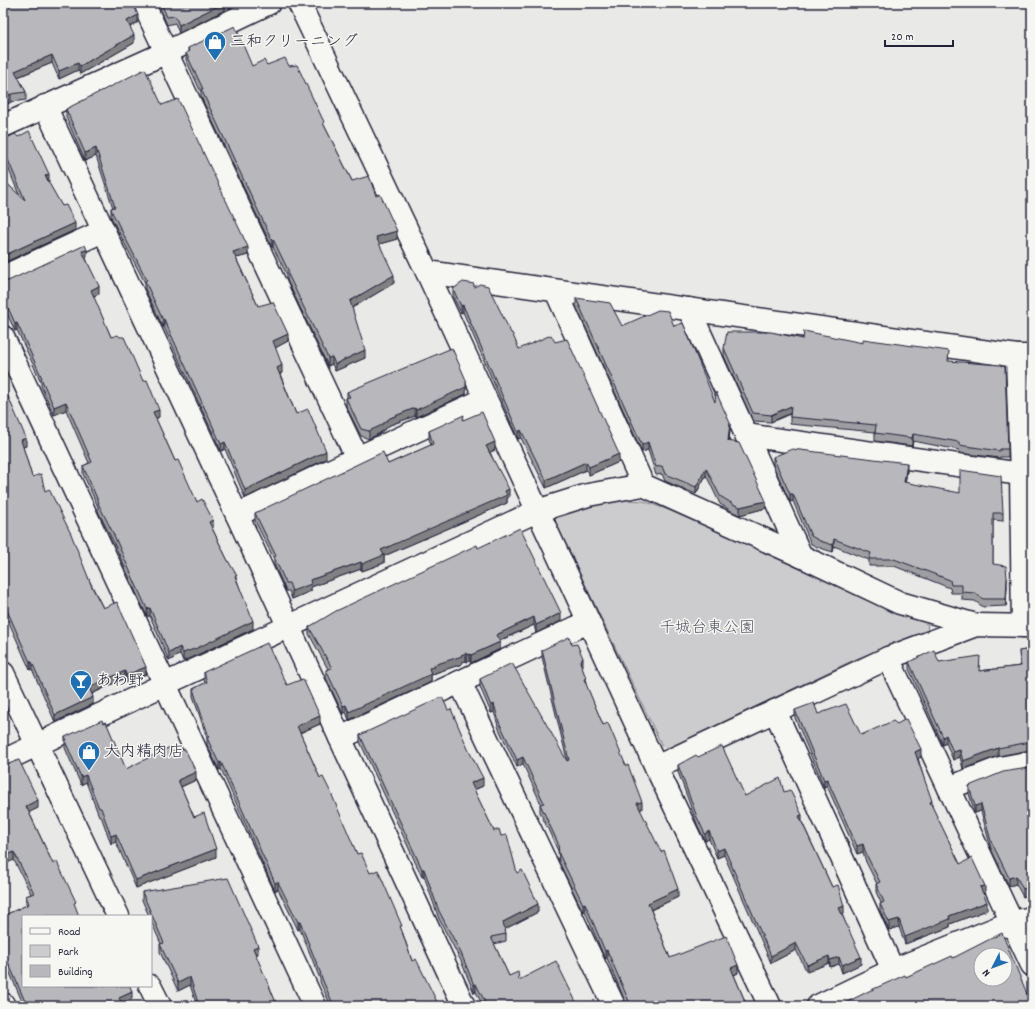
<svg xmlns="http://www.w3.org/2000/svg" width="1035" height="1009" viewBox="0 0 1035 1009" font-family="Dekko,'Klee One',sans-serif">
<rect width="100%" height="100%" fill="#e9e9e7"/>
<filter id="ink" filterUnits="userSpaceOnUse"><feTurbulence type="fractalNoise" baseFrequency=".025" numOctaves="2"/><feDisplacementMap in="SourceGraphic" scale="8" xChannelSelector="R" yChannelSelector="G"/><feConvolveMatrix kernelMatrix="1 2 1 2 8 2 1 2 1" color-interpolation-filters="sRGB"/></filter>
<g filter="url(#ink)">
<path fill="#ccccce" stroke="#777784" d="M 615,499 L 643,501 L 666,509 L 857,594 L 927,621 L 928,631 L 856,659 L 668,748 L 662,746 L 555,521 L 558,512 Z"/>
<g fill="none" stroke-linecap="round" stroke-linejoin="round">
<g stroke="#22223b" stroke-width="25">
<g id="street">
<path d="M 143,3 L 357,458"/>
<path d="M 299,3 L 427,272 L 656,767 L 770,1006"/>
<path d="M 45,106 L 237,515 L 464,1006"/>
<path d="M 427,272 L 1017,356 L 1032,356"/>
<path d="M 3,277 L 103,231"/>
<path d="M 556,291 L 643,485"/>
<path d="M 689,309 L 801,556"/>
<path d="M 3,337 L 315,1006"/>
<path d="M 1017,356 L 1021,474 L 1023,626"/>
<path d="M 746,435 L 1021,474 L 1032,474"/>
<path d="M 237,515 L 357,458 L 485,399"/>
<path d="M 888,658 L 1032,965"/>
<path d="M 460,682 L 614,1006"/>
<path d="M 775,711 L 893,970"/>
<path d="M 340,738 L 588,622"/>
<path d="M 3,761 L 165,684 L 537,511 L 588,495 L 643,485 L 801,556 L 900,603 L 976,625"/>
<path d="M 656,767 L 888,658 L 976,625 L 1032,626"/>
<path d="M 949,788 L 1000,768 L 1032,762"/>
<path d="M 3,1004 L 4,1006"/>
</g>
</g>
<g stroke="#22223b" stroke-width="25">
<g id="secondary">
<path d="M 3,126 L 167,52 L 269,3"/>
<path d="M 3,673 L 118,916"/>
<path d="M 150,986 L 160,1006"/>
<path d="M 818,1006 L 893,970 L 1012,922 L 1032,918"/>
</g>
</g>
<use href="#street" stroke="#f6f6f2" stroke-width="22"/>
<use href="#secondary" stroke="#f6f6f2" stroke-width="22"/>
</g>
<g fill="#9e9ea2" stroke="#22223b">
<path d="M 3,3 L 138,22 L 130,27 L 134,43 L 80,74 L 78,70 L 59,79 L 52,63 L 18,77 L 26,92 L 26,100 L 11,102 L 3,106 Z"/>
<path d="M 157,3 L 230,3 L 225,5 L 225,10 L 179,33 L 175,23 L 167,25 L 160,8 Z"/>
<path d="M 188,48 L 252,66 L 267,65 L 289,66 L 324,125 L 352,181 L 376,196 L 397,239 L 379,244 L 394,283 L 352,308 L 365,358 L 335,371 L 332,364 L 328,366 L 287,280 L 287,275 L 273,247 L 272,247 L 201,97 L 201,92 L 186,60 L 186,53 L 188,51 Z"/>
<path d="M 162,105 L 248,255 L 236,258 L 258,306 L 288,341 L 275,348 L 282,373 L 280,374 L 296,414 L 326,459 L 245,498 L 225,449 L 221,451 L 164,327 L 163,327 L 145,289 L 145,283 L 112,219 L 111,216 L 111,208 L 113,208 L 96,156 L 85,161 L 66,117 L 66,109 Z"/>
<path d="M 3,140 L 48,182 L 75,230 L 3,263 L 3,180 L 19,195 L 3,155 Z"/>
<path d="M 87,257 L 86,258 L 99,294 L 93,296 L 111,337 L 159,417 L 156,419 L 175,461 L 197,502 L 213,528 L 212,528 L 237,580 L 253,629 L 197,655 L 183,661 L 180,654 L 169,661 L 150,616 L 147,616 L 138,597 L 113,541 L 98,511 L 98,507 L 83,474 L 83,466 L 89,463 L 66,410 L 54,415 L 41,386 L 41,382 L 17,330 L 15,331 L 3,305 L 3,281 L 8,281 Z"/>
<path d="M 474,287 L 519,349 L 619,462 L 589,475 L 586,470 L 546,488 L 521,438 L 518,439 L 463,312 L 461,313 L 453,297 L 453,289 Z"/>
<path d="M 576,298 L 622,326 L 674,326 L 730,430 L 729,441 L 766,508 L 740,515 L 733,512 L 720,504 L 706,475 L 696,494 L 665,481 L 662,474 L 656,475 L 648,450 L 642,452 L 576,306 Z"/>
<path d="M 803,339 L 863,343 L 949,359 L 948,361 L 1008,449 L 1008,457 L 1000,457 L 1000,458 L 959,453 L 959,450 L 913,441 L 912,446 L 875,441 L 875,432 L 790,424 L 790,414 L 771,422 L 753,421 L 724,356 L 724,348 Z"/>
<path d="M 3,379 L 6,392 L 26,446 L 23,447 L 32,477 L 45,491 L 103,608 L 146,674 L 126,683 L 125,678 L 92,694 L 93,704 L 55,722 L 32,669 L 30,670 L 3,609 Z"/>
<path d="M 466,387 L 466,394 L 416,417 L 415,416 L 390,425 L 380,433 L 369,439 L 361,436 L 346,406 L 346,398 L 347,398 L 347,392 Z"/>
<path d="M 464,420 L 495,450 L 490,452 L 509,497 L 507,498 L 507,503 L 384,556 L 384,563 L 362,571 L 361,569 L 311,587 L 311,591 L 292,599 L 289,591 L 286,591 L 274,564 L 274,559 L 255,521 L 255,513 L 388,464 L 431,445 L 429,439 L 429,431 Z"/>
<path d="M 773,457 L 907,471 L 905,483 L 1003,513 L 1003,521 L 993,520 L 993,564 L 1007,586 L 1006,606 L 983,607 L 975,601 L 962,600 L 962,593 L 951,593 L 950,588 L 894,566 L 869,566 L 869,560 L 834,546 L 833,552 L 820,548 L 811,544 L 793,501 L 790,502 L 773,465 Z"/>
<path d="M 478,548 L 561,621 L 536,633 L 534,625 L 500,641 L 500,649 L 471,663 L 470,661 L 467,662 L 466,661 L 462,662 L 462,664 L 435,673 L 435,674 L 431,675 L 431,682 L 349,720 L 346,712 L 343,714 L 326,678 L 326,670 L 328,669 L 309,634 L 309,627 Z"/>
<path d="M 572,645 L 583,666 L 582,667 L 586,685 L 603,725 L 642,809 L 640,810 L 678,897 L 651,910 L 670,958 L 738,973 L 734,975 L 747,1006 L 627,1006 L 607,958 L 605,959 L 585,911 L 583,912 L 559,862 L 558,851 L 540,812 L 540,804 L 541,804 L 523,764 L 517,767 L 499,729 L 494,712 L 491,713 L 480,687 L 480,679 L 567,760 L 542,657 L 542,650 Z"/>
<path d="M 1032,649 L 1032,750 L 1030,750 L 998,756 L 963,769 L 960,757 L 953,760 L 946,743 L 943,745 L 909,669 L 909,662 L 979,671 L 1020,666 L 1019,651 Z"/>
<path d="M 204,672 L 287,685 L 320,724 L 300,733 L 320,778 L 357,854 L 370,873 L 402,931 L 412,961 L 439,1006 L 331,1006 L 320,982 L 320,979 L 300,929 L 298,930 L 278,889 L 275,891 L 221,769 L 219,770 L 207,745 L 207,738 L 193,696 L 193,689 L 205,683 L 204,680 Z"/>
<path d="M 795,710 L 818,714 L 861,735 L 921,757 L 918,758 L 932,807 L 960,864 L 985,893 L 983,894 L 987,910 L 950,924 L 950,927 L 905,944 L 899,927 L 889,930 L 880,911 L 880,904 L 881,903 L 876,892 L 876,884 L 877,884 L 866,862 L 863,852 L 857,854 L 827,786 L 824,787 L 795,718 Z"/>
<path d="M 360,735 L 483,786 L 474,790 L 494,831 L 501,836 L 517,873 L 538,912 L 505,929 L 506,934 L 506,941 L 494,944 L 509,976 L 578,1006 L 483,1006 L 476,992 L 474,993 L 461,961 L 439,919 L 424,876 L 422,877 L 360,742 Z"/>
<path d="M 65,737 L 126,769 L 171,752 L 196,780 L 181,787 L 194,817 L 216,857 L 136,888 L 116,842 L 111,844 L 101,816 L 99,816 L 86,782 L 81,785 L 65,748 Z"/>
<path d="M 698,757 L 745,796 L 784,792 L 802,822 L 844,913 L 842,914 L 861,964 L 842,973 L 839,964 L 830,967 L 829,963 L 807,972 L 796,950 L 771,963 L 724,855 L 717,858 L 709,839 L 705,841 L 697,824 L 678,772 L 678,765 Z"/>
<path d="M 3,766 L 38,808 L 29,812 L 53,864 L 23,916 L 132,999 L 122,1004 L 123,1006 L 24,1006 L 3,957 L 3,916 L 27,905 L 26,904 L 26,896 L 31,894 L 14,860 Z"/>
<path d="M 1032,782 L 1032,893 L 1023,897 L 1016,884 L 1009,886 L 991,849 L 981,811 L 975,813 L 969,794 L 969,786 Z"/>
<path d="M 142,892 L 258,954 L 255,955 L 277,1005 L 281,1006 L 197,1006 L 190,985 L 178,991 L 160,952 L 160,944 L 161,944 L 151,921 L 151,916 L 149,916 L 142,900 Z"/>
<path d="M 1032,925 L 1032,936 L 1031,933 L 1031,926 Z"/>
</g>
<g fill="#818184" stroke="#22223b">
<path d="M 223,3 L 230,3 L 225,5 L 225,10 L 179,33 L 179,25 Z"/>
<path d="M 138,15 L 138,22 L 127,29 L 127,21 Z"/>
<path d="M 134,35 L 134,43 L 80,74 L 80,66 Z"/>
<path d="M 52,55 L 52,63 L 15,78 L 15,71 Z"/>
<path d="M 78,63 L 78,70 L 59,79 L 59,71 Z"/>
<path d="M 11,94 L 11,102 L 3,106 L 3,98 Z"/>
<path d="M 96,148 L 96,156 L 85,161 L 85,153 Z"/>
<path d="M 49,174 L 49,182 L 45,176 Z"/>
<path d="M 75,223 L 75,230 L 3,263 L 3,256 Z"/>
<path d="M 397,231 L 397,239 L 376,245 L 376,237 Z"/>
<path d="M 273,239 L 273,247 L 272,247 L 272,240 Z"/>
<path d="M 248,247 L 248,255 L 233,259 L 233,252 Z"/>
<path d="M 87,250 L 87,257 L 82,259 L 82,251 Z"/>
<path d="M 394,275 L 394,283 L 350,309 L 350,301 Z"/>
<path d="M 99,286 L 99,294 L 91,297 L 91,290 Z"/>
<path d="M 463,305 L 463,312 L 461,313 L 461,306 Z"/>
<path d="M 164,319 L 164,327 L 163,327 L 163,320 Z"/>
<path d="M 15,323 L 17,323 L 17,330 L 15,331 Z"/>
<path d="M 288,334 L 288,341 L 273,349 L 273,341 Z"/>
<path d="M 365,350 L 365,358 L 335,371 L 335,364 Z"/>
<path d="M 332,357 L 332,364 L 328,366 L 328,358 Z"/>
<path d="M 282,365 L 282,373 L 277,375 L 277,368 Z"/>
<path d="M 466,380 L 466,394 L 416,417 L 416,410 Z"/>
<path d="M 66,402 L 66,410 L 54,415 L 54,407 Z"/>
<path d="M 791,406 L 791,413 L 771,422 L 771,415 Z"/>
<path d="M 415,408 L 415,416 L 390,425 L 380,433 L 369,439 L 369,431 L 390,418 Z"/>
<path d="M 159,410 L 159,417 L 153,420 L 153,412 Z"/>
<path d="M 730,423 L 730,430 L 728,449 L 728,441 Z"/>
<path d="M 521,430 L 521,438 L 518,439 L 518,432 Z"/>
<path d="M 913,434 L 913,441 L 912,446 L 912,438 Z"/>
<path d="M 26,438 L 26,446 L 21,448 L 21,440 Z"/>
<path d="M 225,442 L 225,449 L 221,451 L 221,444 Z"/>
<path d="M 495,442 L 495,450 L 486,454 L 486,446 Z"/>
<path d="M 648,442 L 648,450 L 642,452 L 642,445 Z"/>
<path d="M 326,451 L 326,459 L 245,498 L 245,490 Z"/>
<path d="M 619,454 L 619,462 L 589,475 L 589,467 Z"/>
<path d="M 586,462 L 586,470 L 546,488 L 546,480 Z"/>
<path d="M 907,463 L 907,471 L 904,490 L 904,482 Z"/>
<path d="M 706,468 L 706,475 L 696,494 L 696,487 Z"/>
<path d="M 509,489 L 509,497 L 507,498 L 507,503 L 384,556 L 384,563 L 362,571 L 362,564 L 381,550 Z"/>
<path d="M 790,494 L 793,494 L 793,501 L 790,502 Z"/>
<path d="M 766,501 L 766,508 L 740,515 L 740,507 Z"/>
<path d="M 213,520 L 213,528 L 209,530 L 209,522 Z"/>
<path d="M 834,539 L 834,546 L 833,552 L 833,545 Z"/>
<path d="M 361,562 L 361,569 L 311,587 L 311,591 L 292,599 L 292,591 L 310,580 Z"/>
<path d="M 1007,578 L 1007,586 L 1006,606 L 1006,599 Z"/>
<path d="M 150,608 L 150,616 L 147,616 L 147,609 Z"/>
<path d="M 561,613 L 561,621 L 536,633 L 536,625 Z"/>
<path d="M 534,617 L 534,625 L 496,642 L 496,635 Z"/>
<path d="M 253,621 L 253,629 L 197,655 L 183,661 L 183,653 Z"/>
<path d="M 500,642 L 500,649 L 471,663 L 471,655 Z"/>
<path d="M 180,647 L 180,654 L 169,661 L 169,653 Z"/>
<path d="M 466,653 L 466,661 L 462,662 L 462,664 L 435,673 L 435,674 L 431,675 L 431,682 L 349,720 L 349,712 L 434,665 Z"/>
<path d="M 470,654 L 470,661 L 467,662 L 467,655 Z"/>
<path d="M 583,658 L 583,666 L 580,669 L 580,662 Z"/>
<path d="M 30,662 L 32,662 L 32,669 L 30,670 Z"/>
<path d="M 146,667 L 146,674 L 126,683 L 126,675 Z"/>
<path d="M 125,671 L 125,678 L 89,695 L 89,687 Z"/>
<path d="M 586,678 L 586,685 L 584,679 Z"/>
<path d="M 93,697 L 93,704 L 55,722 L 55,715 Z"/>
<path d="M 494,704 L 494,712 L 491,713 L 491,706 Z"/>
<path d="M 346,705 L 346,712 L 343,714 L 343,706 Z"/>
<path d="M 320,716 L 320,724 L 297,734 L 297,726 Z"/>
<path d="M 6,735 L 6,742 L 3,744 L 3,736 Z"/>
<path d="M 946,735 L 946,743 L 943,745 L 943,737 Z"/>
<path d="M 998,748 L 998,756 L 963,769 L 963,761 Z"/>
<path d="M 921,749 L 921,757 L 915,760 L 915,752 Z"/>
<path d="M 960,750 L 960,757 L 953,760 L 953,752 Z"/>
<path d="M 523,757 L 523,764 L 517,767 L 517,760 Z"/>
<path d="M 221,762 L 221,769 L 219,770 L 219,763 Z"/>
<path d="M 196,772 L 196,780 L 178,788 L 178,780 Z"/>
<path d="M 86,775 L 86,782 L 81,785 L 81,777 Z"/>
<path d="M 483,778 L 483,786 L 471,791 L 471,783 Z"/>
<path d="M 827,779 L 827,786 L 824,787 L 824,780 Z"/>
<path d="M 38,800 L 38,808 L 26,814 L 26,806 Z"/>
<path d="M 932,801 L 932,808 L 930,802 Z"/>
<path d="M 642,802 L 642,809 L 637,811 L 637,803 Z"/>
<path d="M 981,804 L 981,811 L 975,813 L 975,806 Z"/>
<path d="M 802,815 L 802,822 L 799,816 Z"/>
<path d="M 709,831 L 709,839 L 705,841 L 705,834 Z"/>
<path d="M 116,834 L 116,842 L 111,844 L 111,836 Z"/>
<path d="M 863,844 L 863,852 L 857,854 L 857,846 Z"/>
<path d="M 724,848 L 724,855 L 717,858 L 717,851 Z"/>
<path d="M 216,849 L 216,857 L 136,888 L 136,880 Z"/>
<path d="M 14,852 L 14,860 L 3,865 L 3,857 Z"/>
<path d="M 422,869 L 424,869 L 424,876 L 422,877 Z"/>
<path d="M 1016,876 L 1016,884 L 1009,886 L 1009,878 Z"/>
<path d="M 278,882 L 278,889 L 275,891 L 275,883 Z"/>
<path d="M 985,886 L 985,893 L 980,895 L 980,887 Z"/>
<path d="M 1032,886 L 1032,893 L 1023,897 L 1023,889 Z"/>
<path d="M 678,889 L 678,897 L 648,911 L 648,903 Z"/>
<path d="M 987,902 L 987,910 L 950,924 L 950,927 L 905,944 L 905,937 L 949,916 Z"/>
<path d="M 585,903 L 585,911 L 583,912 L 583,904 Z"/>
<path d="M 538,904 L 538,912 L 503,930 L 503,922 Z"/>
<path d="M 844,906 L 844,913 L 839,916 L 839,908 Z"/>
<path d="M 899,919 L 899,927 L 889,930 L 889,922 Z"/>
<path d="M 298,922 L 300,922 L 300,929 L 298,930 Z"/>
<path d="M 796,943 L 796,950 L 771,963 L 771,956 Z"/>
<path d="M 258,946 L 258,954 L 253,956 L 253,948 Z"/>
<path d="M 607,950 L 607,958 L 605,959 L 605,951 Z"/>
<path d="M 829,956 L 829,963 L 807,972 L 807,965 Z"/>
<path d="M 839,957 L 839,964 L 830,967 L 830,960 Z"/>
<path d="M 861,957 L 861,964 L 842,973 L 842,965 Z"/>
<path d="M 738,965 L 738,973 L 731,976 L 731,968 Z"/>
<path d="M 190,977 L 190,985 L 178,991 L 178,983 Z"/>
<path d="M 476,984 L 476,992 L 474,993 L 474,985 Z"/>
<path d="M 132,992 L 132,999 L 119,1005 L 119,998 Z"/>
</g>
<g fill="#b8b8bc" stroke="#22223b" fill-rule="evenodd">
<path d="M 3,3 L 133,3 L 138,15 L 127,21 L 134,35 L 80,66 L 78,63 L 59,71 L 52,55 L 15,71 L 26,92 L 11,94 L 3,98 Z"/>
<path d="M 161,3 L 224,3 L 179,25 L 175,16 L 167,17 Z"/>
<path d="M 235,26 L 252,66 L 264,60 L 267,65 L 285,58 L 289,66 L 297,65 L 324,122 L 323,123 L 352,181 L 369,176 L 376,196 L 380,194 L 397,231 L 376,237 L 394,275 L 350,301 L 365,350 L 335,364 L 332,357 L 328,358 L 287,272 L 289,272 L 273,239 L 272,240 L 201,89 L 203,89 L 186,53 L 189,51 L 188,48 Z"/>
<path d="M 145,69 L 162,105 L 178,99 L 248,247 L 233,252 L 258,306 L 273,302 L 288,334 L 273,341 L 282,365 L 277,368 L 296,414 L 308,409 L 326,451 L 245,490 L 225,442 L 221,444 L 164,319 L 163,320 L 145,281 L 147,280 L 112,212 L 111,208 L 115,207 L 96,148 L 85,153 L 66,109 Z"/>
<path d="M 29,131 L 49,174 L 45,176 L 62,206 L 66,205 L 75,223 L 3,256 L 3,180 L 25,200 L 3,148 L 3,140 L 15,134 L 18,137 Z"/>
<path d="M 85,245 L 87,250 L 82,251 L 99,286 L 91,290 L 111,337 L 118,335 L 120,337 L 124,337 L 143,381 L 147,380 L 159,410 L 153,412 L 175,461 L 178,460 L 197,502 L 202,499 L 213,520 L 209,522 L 227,559 L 237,576 L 235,576 L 253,621 L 197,648 L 183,653 L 180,647 L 169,653 L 150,608 L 147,609 L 138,589 L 113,533 L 98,503 L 99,503 L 83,466 L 92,462 L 66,402 L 54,407 L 41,378 L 42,378 L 17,323 L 15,323 L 3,297 L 3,281 L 8,281 Z"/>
<path d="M 463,282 L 474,284 L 474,287 L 480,284 L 488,286 L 511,333 L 512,333 L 519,349 L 551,335 L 555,342 L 567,339 L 619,454 L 589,467 L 586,462 L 546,480 L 521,430 L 518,432 L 463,305 L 461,306 L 453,289 Z"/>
<path d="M 576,298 L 610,303 L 622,326 L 658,310 L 668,311 L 674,326 L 683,323 L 715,402 L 716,392 L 730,423 L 728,441 L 739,443 L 766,501 L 740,507 L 733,504 L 720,496 L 706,468 L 696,487 L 665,474 L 662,466 L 656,467 L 648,442 L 642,445 Z"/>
<path d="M 804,331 L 863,343 L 863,339 L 949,351 L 948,361 L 1000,365 L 1005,367 L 1008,449 L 1000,449 L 1000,451 L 959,445 L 959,442 L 913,434 L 912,438 L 875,433 L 876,425 L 790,417 L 791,406 L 771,415 L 753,413 L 724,348 L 727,332 L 771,332 L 803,339 Z"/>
<path d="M 452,348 L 466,380 L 466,387 L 416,410 L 415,408 L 390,418 L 380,426 L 369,431 L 361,429 L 346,398 L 350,397 L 347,392 Z"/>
<path d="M 1030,377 L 1032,378 L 1032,422 Z"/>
<path d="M 3,379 L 6,386 L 4,387 L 26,438 L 21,440 L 32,477 L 41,474 L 45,491 L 49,489 L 71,534 L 92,587 L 103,608 L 117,602 L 146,667 L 126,675 L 125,671 L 89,687 L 93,697 L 55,715 L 32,662 L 30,662 L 3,601 Z"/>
<path d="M 482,412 L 495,442 L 486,446 L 509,489 L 505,491 L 507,495 L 381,550 L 384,555 L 362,564 L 361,562 L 310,580 L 311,584 L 292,591 L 289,583 L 286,583 L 274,557 L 276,556 L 255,513 L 383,452 L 388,464 L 433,444 L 429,431 L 464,415 L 463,420 Z"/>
<path d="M 792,449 L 907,463 L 904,482 L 960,493 L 960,470 L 1001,476 L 1003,513 L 993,513 L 993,564 L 1006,566 L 1007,578 L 1006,599 L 983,599 L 975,593 L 962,592 L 962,585 L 951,585 L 950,580 L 894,559 L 869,559 L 871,553 L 834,539 L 833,545 L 820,541 L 811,536 L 793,494 L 790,494 L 773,457 Z"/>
<path d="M 520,528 L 561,613 L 536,625 L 534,617 L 496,635 L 500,642 L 471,655 L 470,654 L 467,655 L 466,653 L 461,655 L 462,656 L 434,665 L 435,667 L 429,668 L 431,674 L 349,712 L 346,705 L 343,706 L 326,670 L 332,668 L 309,627 L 336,611 L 477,545 L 478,548 Z"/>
<path d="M 569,637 L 572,645 L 577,644 L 583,658 L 580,662 L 586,678 L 584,679 L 603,725 L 608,723 L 626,766 L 628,765 L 642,802 L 637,803 L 661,852 L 664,850 L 678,889 L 648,903 L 670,958 L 726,936 L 738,965 L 731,968 L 747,1006 L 631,1006 L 607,950 L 605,951 L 585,903 L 583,904 L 559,854 L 558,843 L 540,804 L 544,803 L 523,757 L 517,760 L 499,722 L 494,704 L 491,706 L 480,679 L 512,663 L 567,761 L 569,760 L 542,650 Z"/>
<path d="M 267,643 L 287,685 L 303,679 L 320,716 L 297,726 L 320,778 L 323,777 L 331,793 L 357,854 L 361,853 L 370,873 L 378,870 L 402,926 L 400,926 L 412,961 L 416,959 L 439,1006 L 334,1006 L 320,974 L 321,974 L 300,922 L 298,922 L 278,882 L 275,883 L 221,762 L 219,763 L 207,738 L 209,737 L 193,689 L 207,682 L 204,672 Z"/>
<path d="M 1032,649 L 1032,742 L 1030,742 L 998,748 L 963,761 L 960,750 L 953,752 L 946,735 L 943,737 L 909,662 L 934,650 L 939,662 L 980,656 L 979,671 L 1021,666 L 1019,651 Z"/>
<path d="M 442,697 L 448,710 L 451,709 L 468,749 L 483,778 L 471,783 L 494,831 L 499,829 L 501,836 L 507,835 L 517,873 L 522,870 L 538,904 L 503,922 L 506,934 L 491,937 L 509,976 L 518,972 L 519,980 L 556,961 L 578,1006 L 487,1006 L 476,984 L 474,985 L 461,953 L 439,911 L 424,869 L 422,869 L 360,735 Z"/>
<path d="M 814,703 L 818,714 L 846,704 L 861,735 L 893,721 L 897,724 L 906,719 L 921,749 L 915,752 L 932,801 L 930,802 L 960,864 L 972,858 L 985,886 L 980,887 L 987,902 L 949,916 L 950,919 L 905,937 L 899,919 L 889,922 L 880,904 L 884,902 L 876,884 L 880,882 L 866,854 L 863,844 L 857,846 L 827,779 L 824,780 L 795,710 Z"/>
<path d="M 102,720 L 103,723 L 106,722 L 126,769 L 170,747 L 171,752 L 185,749 L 196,772 L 178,780 L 194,817 L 204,813 L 216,849 L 136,880 L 116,834 L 111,836 L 101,808 L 99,808 L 86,775 L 81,777 L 65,741 L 67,740 L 65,737 Z"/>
<path d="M 3,729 L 6,735 L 3,736 Z"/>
<path d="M 722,746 L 745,796 L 780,778 L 784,792 L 790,790 L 802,815 L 799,816 L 832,887 L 838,885 L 844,906 L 839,908 L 861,957 L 842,965 L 839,957 L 830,960 L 829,956 L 807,965 L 796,943 L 771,956 L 724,848 L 717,851 L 709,831 L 705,834 L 697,817 L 678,765 L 696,755 L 698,757 Z"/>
<path d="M 19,760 L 38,800 L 26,806 L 53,864 L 57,862 L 76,902 L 74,903 L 79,916 L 23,916 L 23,986 L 130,986 L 132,992 L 119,998 L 123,1006 L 27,1006 L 3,950 L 3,916 L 29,904 L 26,896 L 34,893 L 14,852 L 3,857 L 3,766 Z"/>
<path d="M 1028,768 L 1032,782 L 1032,886 L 1023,889 L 1016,876 L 1009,878 L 991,841 L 981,804 L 975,806 L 969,786 L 1003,772 Z"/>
<path d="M 228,878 L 258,946 L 253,948 L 277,1005 L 280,1003 L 281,1006 L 199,1006 L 190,977 L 178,983 L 160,944 L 164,943 L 142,892 Z"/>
<path d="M 1002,933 L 1032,1006 L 839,1006 L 869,991 L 905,975 L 906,977 L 952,956 L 953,958 ZM 981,955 L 1005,955 L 1005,979 L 981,979 Z"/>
</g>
</g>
<defs>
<g id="shop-pin" transform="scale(1.15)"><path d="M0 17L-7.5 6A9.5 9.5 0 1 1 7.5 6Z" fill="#1f6fb2" stroke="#f6f6f2"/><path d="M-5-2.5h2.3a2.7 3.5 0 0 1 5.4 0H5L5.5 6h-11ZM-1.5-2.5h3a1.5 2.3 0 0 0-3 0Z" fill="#fff"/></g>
<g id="bar-pin" transform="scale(1.15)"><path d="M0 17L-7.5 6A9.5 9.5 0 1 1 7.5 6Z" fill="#1f6fb2" stroke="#f6f6f2"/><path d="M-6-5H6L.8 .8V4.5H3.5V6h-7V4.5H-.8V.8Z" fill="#fff"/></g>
</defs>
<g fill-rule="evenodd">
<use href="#shop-pin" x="215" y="42"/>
<use href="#bar-pin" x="81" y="681"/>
<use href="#shop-pin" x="89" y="752"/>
</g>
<g text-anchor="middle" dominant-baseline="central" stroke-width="3" stroke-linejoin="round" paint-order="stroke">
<g font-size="16" fill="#22223b" stroke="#f6f6f2" text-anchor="start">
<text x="230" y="42">三和クリーニング</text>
<text x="96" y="681">あわ野</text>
<text x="104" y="752">大内精肉店</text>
</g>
<g font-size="16" fill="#555567" stroke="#f6f6f2">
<text x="707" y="628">千城台東公園</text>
</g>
</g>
<rect width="1035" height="1009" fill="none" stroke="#f6f6f2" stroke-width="16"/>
<rect x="8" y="8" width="1019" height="993" fill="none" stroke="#22223b" stroke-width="1.5" filter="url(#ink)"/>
<rect x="22" y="915" width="130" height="72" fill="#f6f6f2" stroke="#a1a1a9"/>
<rect x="30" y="928" width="20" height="6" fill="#f6f6f2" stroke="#a1a1a9"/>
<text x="58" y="935" font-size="12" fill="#22223b">Road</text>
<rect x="30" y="945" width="20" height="12" fill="#ccccce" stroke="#a1a1a9"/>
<text x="58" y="955" font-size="12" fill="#22223b">Park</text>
<rect x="30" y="965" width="20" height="12" fill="#b8b8bc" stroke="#a1a1a9"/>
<text x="58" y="975" font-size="12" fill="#22223b">Building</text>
<g transform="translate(993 967) rotate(228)"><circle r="19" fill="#f6f6f2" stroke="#a1a1a9"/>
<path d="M0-3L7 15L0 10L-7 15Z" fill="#1f6fb2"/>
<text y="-6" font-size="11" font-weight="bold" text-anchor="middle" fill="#22223b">N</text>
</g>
<path d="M885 40v6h68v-6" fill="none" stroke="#22223b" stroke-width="2"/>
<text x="891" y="40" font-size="12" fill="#22223b" stroke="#f6f6f2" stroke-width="3" paint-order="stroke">20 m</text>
</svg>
